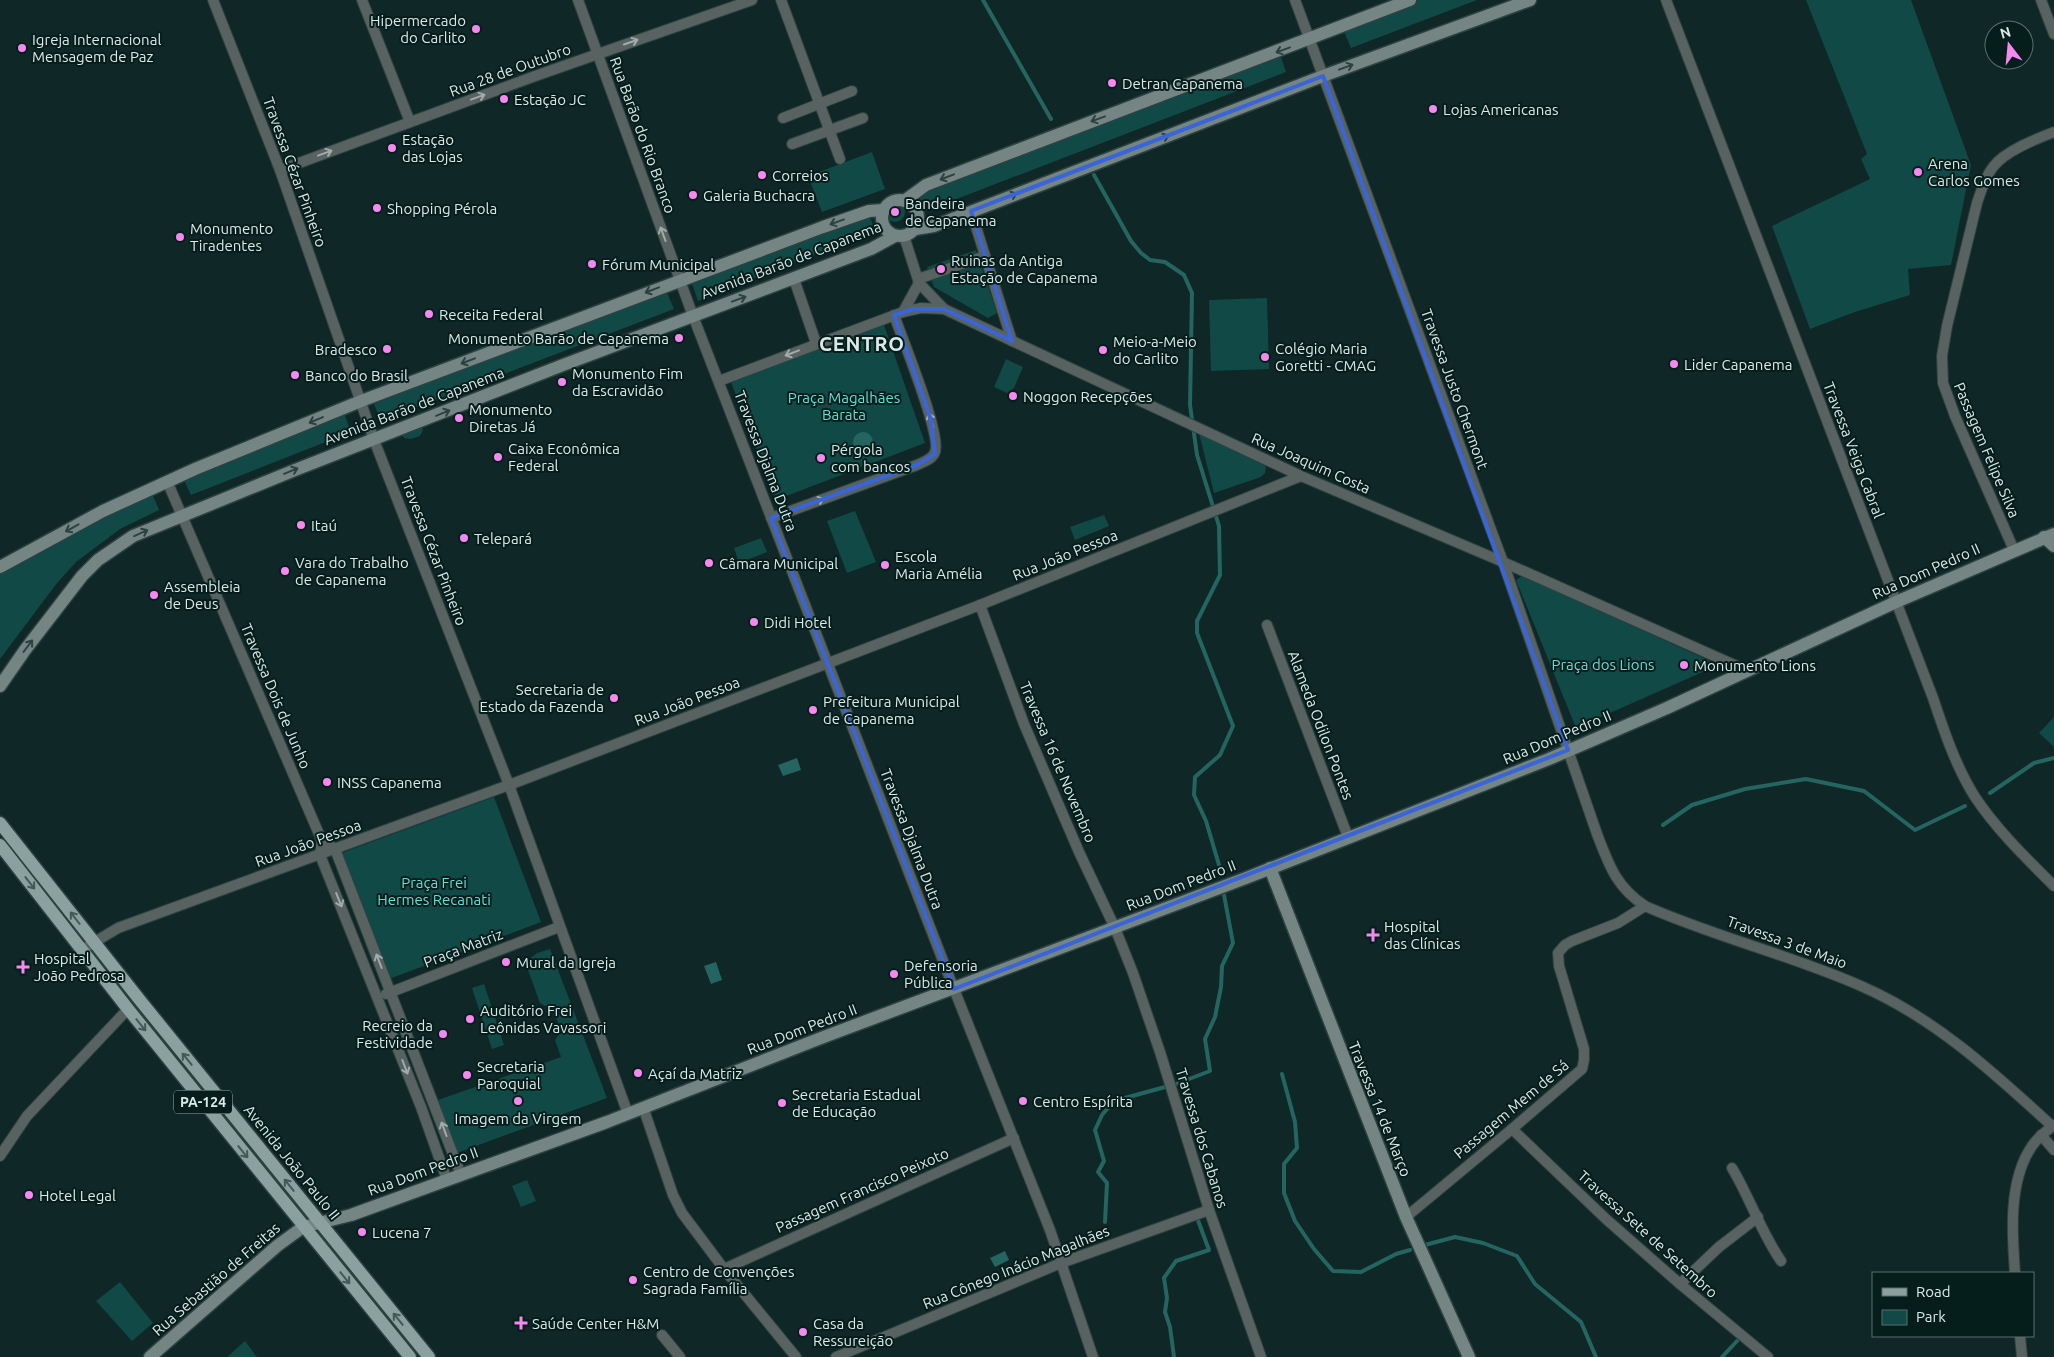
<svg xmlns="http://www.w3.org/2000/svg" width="2054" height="1357" viewBox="0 0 2054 1357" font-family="Ubuntu,sans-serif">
<rect width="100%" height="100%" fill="#0f2726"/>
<g fill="#114946">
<path d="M 1417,0 L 1477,0 L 1351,48 L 1343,29 Z"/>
<path d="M 1806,0 L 1911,0 L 1971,165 L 1951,265 L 1908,269 L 1910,295 L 1855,312 L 1810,329 L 1772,226 L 1870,179 L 1861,159 L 1867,154 Z"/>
<path d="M 1279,51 L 1286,72 L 923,212 L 917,194 Z"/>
<path d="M 872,152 L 885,189 L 822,212 L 808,176 Z"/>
<circle cx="895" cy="212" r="10"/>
<path d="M 868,212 L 875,230 L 698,301 L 691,281 Z"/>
<path d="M 976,250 L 997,313 L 988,318 L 934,287 L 927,267 Z"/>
<path d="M 666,290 L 674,309 L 381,421 L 374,404 Z"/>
<path d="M 1267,298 L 1269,369 L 1211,371 L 1209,300 Z"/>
<path d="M 883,322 L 925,443 L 776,500 L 731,382 Z"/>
<path d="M 1006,359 L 1023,367 L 1014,388 L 1007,393 L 994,387 Z"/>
<path d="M 344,413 L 351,432 L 191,495 L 183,478 Z"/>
<path d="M 421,424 L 423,430 L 420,436 L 411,439 L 404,438 L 399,432 Z"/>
<path d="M 1199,433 L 1264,464 L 1266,468 L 1265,473 L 1261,477 L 1214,493 Z"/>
<path d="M 152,493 L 159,510 L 120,529 L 76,562 L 57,583 L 0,659 L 0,571 L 84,526 Z"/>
<path d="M 855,511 L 876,562 L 847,573 L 827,521 Z"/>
<path d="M 1104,515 L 1109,526 L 1075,540 L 1070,527 Z"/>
<path d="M 761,538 L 767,552 L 739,563 L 734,548 Z"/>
<path d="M 1522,576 L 1712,662 L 1714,667 L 1576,728 L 1516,580 Z"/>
<path d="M 2054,717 L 2054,747 L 2039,733 Z"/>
<path d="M 494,797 L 541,922 L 389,979 L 339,854 Z"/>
<path d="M 550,949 L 607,1098 L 457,1153 L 438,1100 L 561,1057 L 555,1040 L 561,1032 L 554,1011 L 540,1003 L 525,962 L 537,953 Z"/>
<path d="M 484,984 L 504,1045 L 492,1049 L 472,988 Z"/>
<path d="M 527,1180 L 536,1201 L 521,1207 L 512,1186 Z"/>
<path d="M 120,1282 L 153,1323 L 132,1341 L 96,1301 Z"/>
<path d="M 245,1341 L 257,1357 L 227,1357 Z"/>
</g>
<g fill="#246561">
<circle cx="863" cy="442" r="10"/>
<path d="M 797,758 L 801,770 L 783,776 L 778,765 Z"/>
<path d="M 716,962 L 722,980 L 711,984 L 704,966 Z"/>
<path d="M 1005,1251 L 1009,1260 L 995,1267 L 990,1258 Z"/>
</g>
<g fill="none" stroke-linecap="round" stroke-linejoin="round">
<g stroke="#246561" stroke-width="4">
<path d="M 983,0 L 1051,119"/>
<path d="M 1094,175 L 1131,241 L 1141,253 L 1150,260 L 1165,262 L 1184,275 L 1192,293 L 1190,405 L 1197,455 L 1219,526 L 1220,575 L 1197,621 L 1197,633 L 1233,726 L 1220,755 L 1195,777 L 1194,795 L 1206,821 L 1219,865"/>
<path d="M 1990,793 L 2034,763 L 2054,758"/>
<path d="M 1663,825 L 1692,805 L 1745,789 L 1806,779 L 1864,791 L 1915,830 L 1965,806"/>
<path d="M 1282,1074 L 1295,1122 L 1297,1148 L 1284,1164 L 1284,1193 L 1295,1221 L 1314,1249 L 1333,1271 L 1361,1272 L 1396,1254 L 1410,1250"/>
<path d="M 1105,1222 L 1107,1183 L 1098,1172 L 1104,1161 L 1095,1130 L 1102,1115 L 1114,1101 L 1176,1084 L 1210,1071 L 1205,1039 L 1215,1017 L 1221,987 L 1222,966 L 1233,943 L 1224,895"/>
<path d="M 1425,1245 L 1455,1237 L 1483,1243 L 1517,1256 L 1535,1284 L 1581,1322 L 1596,1357"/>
<path d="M 1174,1357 L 1170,1327 L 1165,1312 L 1167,1298 L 1164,1278 L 1176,1261 L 1209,1250 L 1196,1215"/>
<path d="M 1722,1357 L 1737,1341"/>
</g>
<g stroke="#2c4241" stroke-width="12">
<g id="street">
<path d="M 213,0 L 280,170 L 374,440 L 509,785 L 628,1114"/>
<path d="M 362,0 L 410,122"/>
<path d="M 578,0 L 693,316 L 954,989 L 1050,1230 L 1093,1357"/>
<path d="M 781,0 L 840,159"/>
<path d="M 1295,0 L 1503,562 L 1597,834 C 1609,865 1616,887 1645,906 C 1715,937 1791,955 1861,986 C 1935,1018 1994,1073 2052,1126"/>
<path d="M 1666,0 L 1933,698 C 1944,731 1956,767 1975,797 C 1997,830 2026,858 2054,886"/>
<path d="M 2041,0 L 2054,34"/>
<path d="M 783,118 L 852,91"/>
<path d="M 792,144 L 863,118"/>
<path d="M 280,170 L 538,75 L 752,0"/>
<path d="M 971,211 L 1012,341"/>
<path d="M 904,236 L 919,283 L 944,309 L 1301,476 L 1503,562 L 1748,671"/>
<path d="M 794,279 L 816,343"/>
<path d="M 918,279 L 985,256"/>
<path d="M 903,312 L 919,283"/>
<path d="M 719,381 L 903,312 L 921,308 L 944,309"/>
<path d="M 167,481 L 322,841 L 320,855 L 421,1107 L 447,1180"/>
<path d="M 771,518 L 917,465 C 923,462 933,459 935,452 C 942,435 902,338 894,315"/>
<path d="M 2014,550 L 1955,416 L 1943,383 L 1942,356 L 1947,326 L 1977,203 C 1981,191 1985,177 1993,167 C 2005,151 2036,139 2054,132"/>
<path d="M 980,605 L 1024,724 L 1079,852 L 1115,928 L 1133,973 L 1160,1052 L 1209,1210 L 1261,1357"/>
<path d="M 1267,625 L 1348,837"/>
<path d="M 331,846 L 335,849 L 461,1175"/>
<path d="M 88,946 L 118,928 L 509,785 L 980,605 L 1301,476"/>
<path d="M 386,994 L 559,927"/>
<path d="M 643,1107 L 673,1195 L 682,1213 L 724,1269 L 796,1357"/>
<path d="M 1512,1129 L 1606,1219 L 1680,1284 L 1768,1357"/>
<path d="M 2041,1135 L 2054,1150"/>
<path d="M 0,1156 L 27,1116 L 128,1009"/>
<path d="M 1732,1168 C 1750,1198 1761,1232 1781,1261"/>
<path d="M 1406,1217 L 1512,1129 L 1582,1069 L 1584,1060 L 1584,1049 L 1559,966 L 1558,953 L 1565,945 L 1572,941 L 1618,923 L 1645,906"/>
<path d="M 724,1269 L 1014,1138"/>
<path d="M 2015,1273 C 2012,1234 2008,1181 2032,1146 C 2038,1137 2046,1131 2054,1125"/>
<path d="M 1680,1284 L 1719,1247 L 1758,1217"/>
<path d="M 662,1335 L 680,1357"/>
<path d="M 2020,1336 L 2022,1357"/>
<path d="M 836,1357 L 1061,1263 L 1209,1210"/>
</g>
</g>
<g stroke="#2c4241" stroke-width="15">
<g id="secondary">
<circle cx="900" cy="218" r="18"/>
<path d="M 904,201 L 926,185 L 1410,0"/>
<path d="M 915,229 L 934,226 L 1323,76 L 1530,0"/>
<path d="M 2044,537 L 2054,546"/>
<path d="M 0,567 L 103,511 L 195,469 L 361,401 L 823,227 L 869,211 L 884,210"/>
<path d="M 0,686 L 25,650 L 82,576 L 98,560 L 133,536 L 295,470 L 563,365 L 871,249 L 895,236"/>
<path d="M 1270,868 L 1406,1217 L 1469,1357"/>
<path d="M 150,1357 L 277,1246 L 303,1227 L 351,1215 L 607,1122 L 821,1038 L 1246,878 L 1549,759 L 1667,708 L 1896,602 L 2054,534"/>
</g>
</g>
<g stroke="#2c4241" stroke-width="15">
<g id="primary">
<path d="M 0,823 L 139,999 L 429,1357"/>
<path d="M 0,845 L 128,1009 L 410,1357"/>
</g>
</g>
<use href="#street" stroke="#576261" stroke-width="10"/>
<use href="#secondary" stroke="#748584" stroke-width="12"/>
<use href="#primary" stroke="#8aa19f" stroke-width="12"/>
</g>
<defs><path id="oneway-shaft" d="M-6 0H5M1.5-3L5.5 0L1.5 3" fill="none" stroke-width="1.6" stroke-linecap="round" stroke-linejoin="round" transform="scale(1.25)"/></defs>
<g stroke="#a0acab">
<use href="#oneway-shaft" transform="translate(631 42) rotate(-19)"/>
<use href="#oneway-shaft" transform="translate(478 97) rotate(-20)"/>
<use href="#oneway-shaft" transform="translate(325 153) rotate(-20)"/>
<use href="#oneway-shaft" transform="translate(663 234) rotate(-110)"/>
<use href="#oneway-shaft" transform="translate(792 353) rotate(159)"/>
<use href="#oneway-shaft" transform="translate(931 420) rotate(-108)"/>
<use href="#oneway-shaft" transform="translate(817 501) rotate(-20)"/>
<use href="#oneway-shaft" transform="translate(339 900) rotate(68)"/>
<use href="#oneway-shaft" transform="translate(379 961) rotate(-111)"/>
<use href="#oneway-shaft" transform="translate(405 1067) rotate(69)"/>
<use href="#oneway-shaft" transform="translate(444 1129) rotate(-110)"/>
</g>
<g stroke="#2c4240">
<use href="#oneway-shaft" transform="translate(1283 50) rotate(160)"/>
<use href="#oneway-shaft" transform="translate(1346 67) rotate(-20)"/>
<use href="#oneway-shaft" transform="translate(1098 119) rotate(160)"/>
<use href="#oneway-shaft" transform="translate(1162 138) rotate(-21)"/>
<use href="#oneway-shaft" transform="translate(947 177) rotate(159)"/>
<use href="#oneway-shaft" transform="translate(1010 196) rotate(-21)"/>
<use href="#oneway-shaft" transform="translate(837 222) rotate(160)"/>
<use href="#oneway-shaft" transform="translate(652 290) rotate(159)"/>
<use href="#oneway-shaft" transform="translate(739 299) rotate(-20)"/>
<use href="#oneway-shaft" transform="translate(468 361) rotate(159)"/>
<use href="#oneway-shaft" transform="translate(443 413) rotate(-22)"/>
<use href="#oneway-shaft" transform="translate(316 420) rotate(157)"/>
<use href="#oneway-shaft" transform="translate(291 471) rotate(-22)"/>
<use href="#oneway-shaft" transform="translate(72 528) rotate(151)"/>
<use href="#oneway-shaft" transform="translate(141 533) rotate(-24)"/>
<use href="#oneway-shaft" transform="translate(28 646) rotate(-53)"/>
</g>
<g stroke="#415957">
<use href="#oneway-shaft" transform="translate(30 883) rotate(52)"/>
<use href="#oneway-shaft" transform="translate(75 918) rotate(-128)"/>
<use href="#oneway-shaft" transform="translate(141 1025) rotate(51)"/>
<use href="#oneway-shaft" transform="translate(187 1059) rotate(-129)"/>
<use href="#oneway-shaft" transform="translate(243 1152) rotate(51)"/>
<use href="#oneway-shaft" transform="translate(289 1185) rotate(-129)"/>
<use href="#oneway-shaft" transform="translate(345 1278) rotate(51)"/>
<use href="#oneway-shaft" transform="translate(398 1319) rotate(-129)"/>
</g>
<path fill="none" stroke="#3a65da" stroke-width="4" stroke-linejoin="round" d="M 1323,76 L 1568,750 L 954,989 L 771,518 L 917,465 L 935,454 L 931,420 L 894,315 L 914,309 L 944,309 L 1012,341 L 971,211 Z"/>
<g fill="#f589ef" stroke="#051e1c" stroke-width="2">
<circle cx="476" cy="29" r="5"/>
<circle cx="22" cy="48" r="5"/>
<circle cx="1112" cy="83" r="5"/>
<circle cx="504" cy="99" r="5"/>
<circle cx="1433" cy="109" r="5"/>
<circle cx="392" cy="148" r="5"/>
<circle cx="1918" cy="172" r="5"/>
<circle cx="762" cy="175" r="5"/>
<circle cx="693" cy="195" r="5"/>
<circle cx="377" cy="208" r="5"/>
<circle cx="895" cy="212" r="5"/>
<circle cx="180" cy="237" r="5"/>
<circle cx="592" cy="264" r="5"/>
<circle cx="941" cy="269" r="5"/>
<circle cx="429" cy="314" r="5"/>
<circle cx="679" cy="338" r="5"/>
<circle cx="387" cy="349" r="5"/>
<circle cx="1103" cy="350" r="5"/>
<circle cx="1265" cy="357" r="5"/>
<circle cx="1674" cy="364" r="5"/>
<circle cx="295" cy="375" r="5"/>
<circle cx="562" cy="382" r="5"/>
<circle cx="1013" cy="396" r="5"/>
<circle cx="459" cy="418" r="5"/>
<circle cx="498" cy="457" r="5"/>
<circle cx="821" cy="458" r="5"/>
<circle cx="301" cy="525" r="5"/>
<circle cx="464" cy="538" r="5"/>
<circle cx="709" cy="563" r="5"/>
<circle cx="885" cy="565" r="5"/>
<circle cx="285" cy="571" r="5"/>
<circle cx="154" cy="595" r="5"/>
<circle cx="754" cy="622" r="5"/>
<circle cx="1684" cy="665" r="5"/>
<circle cx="614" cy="698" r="5"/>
<circle cx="813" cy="710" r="5"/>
<circle cx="327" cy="782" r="5"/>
<path d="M1370.5 927.5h5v5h5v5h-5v5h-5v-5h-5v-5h5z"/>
<circle cx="506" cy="962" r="5"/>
<path d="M20.5 959.5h5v5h5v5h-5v5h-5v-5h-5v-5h5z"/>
<circle cx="894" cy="974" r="5"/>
<circle cx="470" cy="1019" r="5"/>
<circle cx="443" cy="1034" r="5"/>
<circle cx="638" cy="1073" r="5"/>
<circle cx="467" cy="1075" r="5"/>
<circle cx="518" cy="1101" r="5"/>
<circle cx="1023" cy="1101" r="5"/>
<circle cx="782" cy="1103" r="5"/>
<circle cx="29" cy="1195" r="5"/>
<circle cx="362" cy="1232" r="5"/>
<circle cx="633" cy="1280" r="5"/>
<path d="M518.5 1315.5h5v5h5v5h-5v5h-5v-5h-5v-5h5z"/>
<circle cx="803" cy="1332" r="5"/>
</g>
<g text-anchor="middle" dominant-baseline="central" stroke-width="4" stroke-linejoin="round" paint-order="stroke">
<rect fill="#051e1c" stroke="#9bacaa" stroke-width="1" x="174" y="1090.5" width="58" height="23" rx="4"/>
<g font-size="14" font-weight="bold" fill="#dbe9e7">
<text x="203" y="1102">PA-124</text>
</g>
<g font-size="15" fill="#dbe9e7" stroke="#051e1c" text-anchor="start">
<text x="466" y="20" text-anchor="end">Hipermercado<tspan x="466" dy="17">do Carlito</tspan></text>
<text x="32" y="39">Igreja Internacional<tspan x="32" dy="17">Mensagem de Paz</tspan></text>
<text x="1122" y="83">Detran Capanema</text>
<text x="514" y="99">Estação JC</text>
<text x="1443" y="109">Lojas Americanas</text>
<text x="402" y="139">Estação<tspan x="402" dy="17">das Lojas</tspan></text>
<text x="1928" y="163">Arena<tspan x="1928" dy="17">Carlos Gomes</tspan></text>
<text x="772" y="175">Correios</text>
<text x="703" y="195">Galeria Buchacra</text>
<text x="905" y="203">Bandeira<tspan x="905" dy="17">de Capanema</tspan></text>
<text x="387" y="208">Shopping Pérola</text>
<text x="190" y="228">Monumento<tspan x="190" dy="17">Tiradentes</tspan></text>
<text x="951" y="260">Ruinas da Antiga<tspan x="951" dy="17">Estação de Capanema</tspan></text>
<text x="602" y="264">Fórum Municipal</text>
<text x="439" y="314">Receita Federal</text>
<text x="669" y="338" text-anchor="end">Monumento Barão de Capanema</text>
<text x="1113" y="341">Meio-a-Meio<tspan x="1113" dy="17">do Carlito</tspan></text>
<text x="1275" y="348">Colégio Maria<tspan x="1275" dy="17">Goretti - CMAG</tspan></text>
<text x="377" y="349" text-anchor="end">Bradesco</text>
<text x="1684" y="364">Lider Capanema</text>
<text x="572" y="373">Monumento Fim<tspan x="572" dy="17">da Escravidão</tspan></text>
<text x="305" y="375">Banco do Brasil</text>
<text x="1023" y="396">Noggon Recepções</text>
<text x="469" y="409">Monumento<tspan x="469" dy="17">Diretas Já</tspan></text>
<text x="508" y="448">Caixa Econômica<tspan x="508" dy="17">Federal</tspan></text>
<text x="831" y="449">Pérgola<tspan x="831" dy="17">com bancos</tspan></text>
<text x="311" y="525">Itaú</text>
<text x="474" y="538">Telepará</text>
<text x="895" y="556">Escola<tspan x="895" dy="17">Maria Amélia</tspan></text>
<text x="295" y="562">Vara do Trabalho<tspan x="295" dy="17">de Capanema</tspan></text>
<text x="719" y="563">Câmara Municipal</text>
<text x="164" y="586">Assembleia<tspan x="164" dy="17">de Deus</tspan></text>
<text x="764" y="622">Didi Hotel</text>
<text x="1694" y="665">Monumento Lions</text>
<text x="604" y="689" text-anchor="end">Secretaria de<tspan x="604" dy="17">Estado da Fazenda</tspan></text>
<text x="823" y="701">Prefeitura Municipal<tspan x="823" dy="17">de Capanema</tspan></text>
<text x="337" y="782">INSS Capanema</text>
<text x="1384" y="926">Hospital<tspan x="1384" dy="17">das Clínicas</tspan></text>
<text x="34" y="958">Hospital<tspan x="34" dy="17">João Pedrosa</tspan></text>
<text x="516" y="962">Mural da Igreja</text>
<text x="904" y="965">Defensoria<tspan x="904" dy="17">Pública</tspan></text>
<text x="480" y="1010">Auditório Frei<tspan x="480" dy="17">Leônidas Vavassori</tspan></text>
<text x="433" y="1025" text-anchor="end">Recreio da<tspan x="433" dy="17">Festividade</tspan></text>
<text x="477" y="1066">Secretaria<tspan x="477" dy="17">Paroquial</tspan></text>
<text x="648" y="1073">Açaí da Matriz</text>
<text x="792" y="1094">Secretaria Estadual<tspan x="792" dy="17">de Educação</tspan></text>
<text x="1033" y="1101">Centro Espírita</text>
<text x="518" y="1118" text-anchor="middle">Imagem da Virgem</text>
<text x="39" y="1195">Hotel Legal</text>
<text x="372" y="1232">Lucena 7</text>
<text x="643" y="1271">Centro de Convenções<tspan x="643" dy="17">Sagrada Família</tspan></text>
<text x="532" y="1323">Saúde Center H&amp;M</text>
<text x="813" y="1323">Casa da<tspan x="813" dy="17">Ressureição</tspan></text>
</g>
<g font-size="15" fill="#dbe9e7" stroke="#051e1c">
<text transform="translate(510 70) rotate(-20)">Rua 28 de Outubro</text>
<text transform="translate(643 135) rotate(70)">Rua Barão do Rio Branco</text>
<text transform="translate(295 172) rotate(70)">Travessa Cézar Pinheiro</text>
<text transform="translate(791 260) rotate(-21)">Avenida Barão de Capanema</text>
<text transform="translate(1455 389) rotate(70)">Travessa Justo Chermont</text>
<text transform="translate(414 406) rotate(-21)">Avenida Barão de Capanema</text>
<text transform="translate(1854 450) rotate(69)">Travessa Veiga Cabral</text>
<text transform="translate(1987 450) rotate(67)">Passagem Felipe Silva</text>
<text transform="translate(766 461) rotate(69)">Travessa Djalma Dutra</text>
<text transform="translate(1311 463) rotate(24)">Rua Joaquim Costa</text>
<text transform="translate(434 551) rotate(69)">Travessa Cézar Pinheiro</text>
<text transform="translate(1065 555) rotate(-22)">Rua João Pessoa</text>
<text transform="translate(1926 571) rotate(-24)">Rua Dom Pedro II</text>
<text transform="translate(276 696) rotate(67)">Travessa Dois de Junho</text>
<text transform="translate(687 701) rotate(-21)">Rua João Pessoa</text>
<text transform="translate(1321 725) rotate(69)">Alameda Odilon Pontes</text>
<text transform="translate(1557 737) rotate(-23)">Rua Dom Pedro II</text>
<text transform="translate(1058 762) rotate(67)">Travessa 16 de Novembro</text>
<text transform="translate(912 839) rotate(69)">Travessa Djalma Dutra</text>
<text transform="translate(308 843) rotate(-20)">Rua João Pessoa</text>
<text transform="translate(1181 885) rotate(-21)">Rua Dom Pedro II</text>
<text transform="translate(1787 942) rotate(20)">Travessa 3 de Maio</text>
<text transform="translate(463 948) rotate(-21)">Praça Matriz</text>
<text transform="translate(802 1029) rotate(-21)">Rua Dom Pedro II</text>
<text transform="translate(1380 1109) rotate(68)">Travessa 14 de Março</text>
<text transform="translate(1511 1109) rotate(-40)">Passagem Mem de Sá</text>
<text transform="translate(1202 1138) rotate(73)">Travessa dos Cabanos</text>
<text transform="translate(292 1162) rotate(51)">Avenida João Paulo II</text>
<text transform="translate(423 1171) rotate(-20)">Rua Dom Pedro II</text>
<text transform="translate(862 1190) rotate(-24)">Passagem Francisco Peixoto</text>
<text transform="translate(1648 1234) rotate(42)">Travessa Sete de Setembro</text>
<text transform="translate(1016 1267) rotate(-22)">Rua Cônego Inácio Magalhães</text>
<text transform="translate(216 1279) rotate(-41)">Rua Sebastião de Freitas</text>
</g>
<g font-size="15" fill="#62dfd8" stroke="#051e1c">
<text x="844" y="397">Praça Magalhães<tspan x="844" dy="17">Barata</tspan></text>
<text x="1603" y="664">Praça dos Lions</text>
<text x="434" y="882">Praça Frei<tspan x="434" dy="17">Hermes Recanati</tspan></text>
</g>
<g font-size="20" font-weight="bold" letter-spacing="1" fill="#dbe9e7" stroke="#051e1c">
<text x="862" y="343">CENTRO</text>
</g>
</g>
<rect x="1872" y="1272" width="162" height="65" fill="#051e1c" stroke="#5b6f6d"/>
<rect x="1882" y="1288" width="25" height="8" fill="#8aa19f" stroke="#5b6f6d"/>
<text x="1916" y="1297" font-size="15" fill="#dbe9e7">Road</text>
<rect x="1882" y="1310" width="25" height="15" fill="#114946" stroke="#5b6f6d"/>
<text x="1916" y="1322" font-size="15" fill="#dbe9e7">Park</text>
<g transform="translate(2009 45) rotate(344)"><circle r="24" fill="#051e1c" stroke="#5b6f6d"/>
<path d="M0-4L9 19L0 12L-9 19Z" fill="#f589ef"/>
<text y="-8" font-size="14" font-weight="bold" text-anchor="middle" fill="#dbe9e7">N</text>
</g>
</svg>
